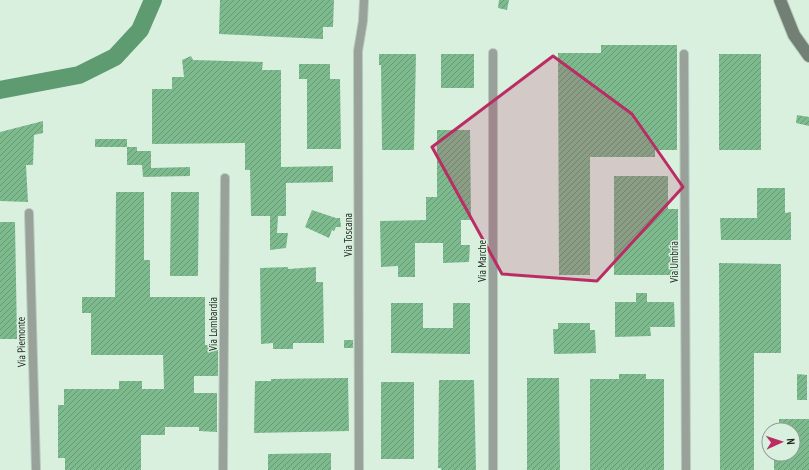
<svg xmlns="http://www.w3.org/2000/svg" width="809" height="470" viewBox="0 0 809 470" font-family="'PT Sans Narrow',sans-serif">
<defs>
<pattern id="building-hatch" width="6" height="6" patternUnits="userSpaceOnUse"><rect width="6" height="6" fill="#7dbb8e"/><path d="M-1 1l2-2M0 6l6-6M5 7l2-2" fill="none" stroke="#669873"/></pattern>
</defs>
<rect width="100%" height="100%" fill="#daf0df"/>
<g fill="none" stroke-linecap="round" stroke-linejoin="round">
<path stroke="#5e9b70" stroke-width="18" d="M 0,90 L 79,75 L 115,57 L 140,30 L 153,0"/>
</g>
<g fill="url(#building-hatch)">
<path d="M 220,0 L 334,0 L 333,27 L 323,27 L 323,39 L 219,34 Z"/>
<path d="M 499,0 L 509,0 L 507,10 L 498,8 Z"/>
<path d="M 601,45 L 677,45 L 677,150 L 655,150 L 655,157 L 590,157 L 590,275 L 559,275 L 558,53 L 601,53 Z"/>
<path d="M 379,54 L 416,54 L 414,150 L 382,150 L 381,65 L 379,65 Z"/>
<rect x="441" y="54" width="33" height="34"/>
<rect x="719" y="54" width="42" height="96"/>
<path d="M 191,56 L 193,60 L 263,62 L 262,70 L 281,70 L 281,167 L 333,166 L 333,182 L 286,183 L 286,216 L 278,216 L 277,233 L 288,233 L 286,248 L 270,250 L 270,216 L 251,216 L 250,170 L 245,170 L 245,143 L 152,144 L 152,89 L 172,89 L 172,77 L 184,77 L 182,60 Z"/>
<path d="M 299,64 L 330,64 L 330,79 L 340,79 L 341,149 L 307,149 L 307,79 L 299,79 Z"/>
<path d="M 797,115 L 809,117 L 809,126 L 796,123 Z"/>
<path d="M 43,121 L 43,133 L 34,135 L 33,165 L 26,165 L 28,202 L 0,201 L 0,132 Z"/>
<path d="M 437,130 L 470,130 L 471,220 L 461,220 L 461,245 L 470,245 L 469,262 L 443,263 L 443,243 L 415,243 L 415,277 L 398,277 L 398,266 L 381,267 L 380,221 L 426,220 L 426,197 L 437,197 Z"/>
<rect x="95" y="139" width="32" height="8"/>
<path d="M 127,147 L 137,147 L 137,151 L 151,151 L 151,168 L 190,167 L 190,176 L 143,177 L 142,165 L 127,165 Z"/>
<path d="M 614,176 L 668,176 L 668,209 L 678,209 L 678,275 L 614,275 Z"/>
<path d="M 757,188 L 785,188 L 785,213 L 791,212 L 791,240 L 721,240 L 720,218 L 757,218 Z"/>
<path d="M 116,192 L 144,192 L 144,260 L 150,260 L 150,297 L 205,297 L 205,345 L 218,345 L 218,376 L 194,376 L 194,393 L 217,393 L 217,432 L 199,431 L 199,427 L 165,427 L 165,435 L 141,435 L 141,470 L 65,470 L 65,458 L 58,458 L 58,405 L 64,405 L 64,389 L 119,389 L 119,381 L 142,381 L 142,389 L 164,389 L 163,355 L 91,355 L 91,313 L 82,313 L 82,297 L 115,297 Z"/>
<path d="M 171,192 L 199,192 L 198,276 L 170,276 Z"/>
<path d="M 312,210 L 336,218 L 340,218 L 341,227 L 336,227 L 334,231 L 332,230 L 329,238 L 305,227 Z"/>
<path d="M 0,222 L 15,222 L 17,339 L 0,339 Z"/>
<path d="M 719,263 L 781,264 L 781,353 L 754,353 L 754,470 L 720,470 Z"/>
<path d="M 288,267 L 288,269 L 316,267 L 316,282 L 323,282 L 324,343 L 293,343 L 293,349 L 273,349 L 273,343 L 261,344 L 260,268 Z"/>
<path d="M 636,293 L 647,293 L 647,302 L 674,302 L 675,327 L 650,327 L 651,336 L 615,337 L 615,302 L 636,302 Z"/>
<path d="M 391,303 L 423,303 L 423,328 L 453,328 L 453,303 L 470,303 L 470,354 L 391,353 Z"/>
<path d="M 558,323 L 590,323 L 590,330 L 595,330 L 596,353 L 554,354 L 553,329 L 558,329 Z"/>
<rect x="344" y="340" width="9" height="8"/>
<path d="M 619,374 L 646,374 L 646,379 L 664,379 L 664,470 L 590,470 L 590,379 L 619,379 Z"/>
<path d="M 797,374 L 807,375 L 807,400 L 797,400 Z"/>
<path d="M 340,378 L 348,378 L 349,431 L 254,433 L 255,381 L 271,381 L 271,379 Z"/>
<path d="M 527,378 L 559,378 L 560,470 L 527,470 Z"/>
<path d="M 439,380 L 474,380 L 476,470 L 441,470 L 441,468 L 438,468 Z"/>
<rect x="381" y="382" width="33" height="77"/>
<path d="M 779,419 L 809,419 L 809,470 L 774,470 L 774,454 L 793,454 L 793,430 L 779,430 Z"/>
<path d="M 331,453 L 331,470 L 268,470 L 268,454 Z"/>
</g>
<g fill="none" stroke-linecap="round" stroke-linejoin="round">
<g stroke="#b8cbbc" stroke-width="10">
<g id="street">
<path d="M 493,53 L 493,470"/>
<path d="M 684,54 L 686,470"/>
<path d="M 29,213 L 36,470"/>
<path d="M 223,470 L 225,178"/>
<path d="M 359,470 L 358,51 L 363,21 L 364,0"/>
</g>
</g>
<g stroke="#b8cbbc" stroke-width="14">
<path id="secondary" d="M 780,0 L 794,35 L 809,56"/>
</g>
<use href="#street" stroke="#98a19a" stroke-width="8"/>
<use href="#secondary" stroke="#727f75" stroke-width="12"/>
</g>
<path fill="#ba2d64" fill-opacity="0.2" stroke="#ba2d64" stroke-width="3" stroke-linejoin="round" d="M 553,56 L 632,114 L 683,187 L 597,281 L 502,274 L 432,147 Z"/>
<g text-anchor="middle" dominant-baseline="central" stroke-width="3" stroke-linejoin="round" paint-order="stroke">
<g font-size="11" fill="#1d251f" stroke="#daf0df">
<text transform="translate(348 235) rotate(-90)">Via Toscana</text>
<text transform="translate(482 261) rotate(-90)">Via Marche</text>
<text transform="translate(674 262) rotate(-90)">Via Umbria</text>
<text transform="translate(213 324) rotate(-90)">Via Lombardia</text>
<text transform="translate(21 342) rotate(-91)">Via Piemonte</text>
</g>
</g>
<g transform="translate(781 442) rotate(87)"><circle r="19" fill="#daf0df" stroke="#8e9f92"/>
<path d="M0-3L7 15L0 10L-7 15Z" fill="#ba2d64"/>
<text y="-6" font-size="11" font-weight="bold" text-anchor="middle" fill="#1d251f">N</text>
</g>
</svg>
